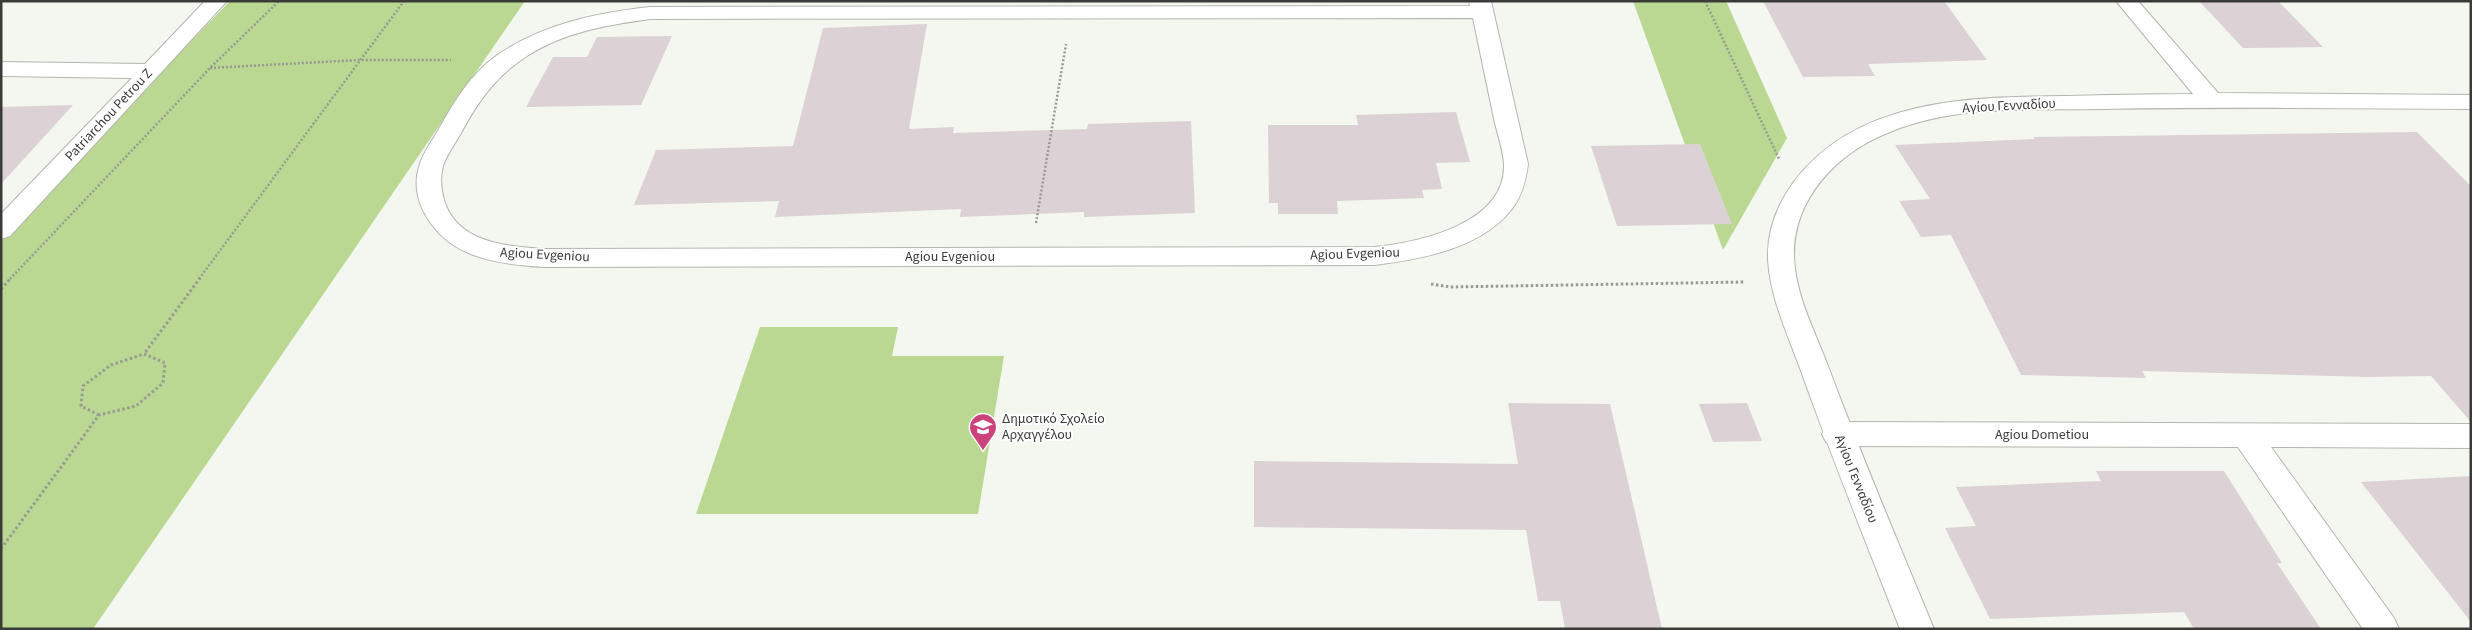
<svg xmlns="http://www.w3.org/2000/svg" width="2472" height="630" viewBox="0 0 2472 630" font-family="'Source Sans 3',sans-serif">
<rect width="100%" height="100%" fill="#f3f7ef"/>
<g fill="#bad891">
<path d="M 230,1 L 525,1 L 93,629 L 1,629 L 1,237 Z"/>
<path d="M 1633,1 L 1726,1 L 1787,138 L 1723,250 Z"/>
<path d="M 760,327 L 898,327 L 892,356 L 1004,356 L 978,514 L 696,514 Z"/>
</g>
<g fill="#dcd1d4">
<path d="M 1763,1 L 1944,1 L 1987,60 L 1868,64 L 1875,76 L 1803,77 Z"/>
<path d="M 2199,1 L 2278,1 L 2323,47 L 2243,48 Z"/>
<path d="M 927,24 L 909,129 L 954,127 L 953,133 L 1087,129 L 1088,124 L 1191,121 L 1195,213 L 1084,217 L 1084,212 L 960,217 L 961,209 L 775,217 L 779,201 L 634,205 L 656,150 L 793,146 L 823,28 Z"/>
<path d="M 672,36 L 641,105 L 526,107 L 553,57 L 587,57 L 597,37 Z"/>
<path d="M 73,105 L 1,184 L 1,107 Z"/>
<path d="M 1456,112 L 1470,162 L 1436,163 L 1442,189 L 1422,190 L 1424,198 L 1337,201 L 1338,214 L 1278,214 L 1278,203 L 1269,203 L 1268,125 L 1358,125 L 1356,115 Z"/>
<path d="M 2417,132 L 2471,186 L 2471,422 L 2431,376 L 2369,377 L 2142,371 L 2146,378 L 2021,375 L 1951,235 L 1921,237 L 1899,201 L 1930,199 L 1895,145 L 2035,139 L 2033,137 Z"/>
<path d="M 1700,144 L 1732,224 L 1617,226 L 1591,146 Z"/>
<path d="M 1508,403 L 1610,404 L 1662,629 L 1565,629 L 1560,601 L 1538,601 L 1526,530 L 1254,527 L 1254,461 L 1518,464 Z"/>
<path d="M 1747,403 L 1762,441 L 1713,442 L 1699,404 Z"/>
<path d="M 2096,471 L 2224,471 L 2282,563 L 2277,563 L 2321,629 L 2194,629 L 2184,612 L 1990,619 L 1945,528 L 1976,526 L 1956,487 L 2101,481 Z"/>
<path d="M 2471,476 L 2471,622 L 2361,482 Z"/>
</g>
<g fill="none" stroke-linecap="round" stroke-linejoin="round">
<g stroke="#b2b6ae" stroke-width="2">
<g id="street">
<path d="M 205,1 L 227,1 L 10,236 L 1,239 L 1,214 L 132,78 L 1,76 L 1,62 L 145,64 Z"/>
<path d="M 1469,1 L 1491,1 L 1528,164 C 1526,180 1522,197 1511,210 C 1480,249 1421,259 1375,265 L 543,267 C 497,264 449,258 425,214 C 417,200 414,182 419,167 C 423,152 433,140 440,127 C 455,100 471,74 496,56 C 542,24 596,13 650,7 L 1470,6 ZM 1473,18 C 1480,52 1487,85 1494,119 C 1497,133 1503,149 1504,164 C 1506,224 1420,242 1375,247 L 543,249 C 506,246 457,243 444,200 C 441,189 440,177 443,166 C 447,154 455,144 461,133 C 478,101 496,76 527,56 C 564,32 607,25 650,19 Z"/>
<path d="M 1837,422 L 2471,424 L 2471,448 L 2271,447 L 2394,618 L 2399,629 L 2363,629 L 2238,447 L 1837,446 L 1826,442 L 1822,434 L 1826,426 Z"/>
</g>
</g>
<g stroke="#b2b6ae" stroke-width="2">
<path id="secondary" d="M 2116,1 L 2138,1 L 2218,93 L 2471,95 L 2471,109 C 2348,108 2224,107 2101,109 C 2032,110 1955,105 1890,132 C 1838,152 1793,198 1794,256 C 1795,295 1815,331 1828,366 C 1861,455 1898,542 1934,629 L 1900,629 C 1866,543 1832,458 1801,371 C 1788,335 1770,298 1768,259 C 1767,232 1777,205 1793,183 C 1856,98 1970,97 2066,96 C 2109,95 2151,94 2193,94 Z"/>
</g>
<g stroke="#989a95" stroke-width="2.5" stroke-dasharray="2 2" stroke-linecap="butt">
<path d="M 1705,1 L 1779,159"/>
<path d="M 210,68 L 359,60 L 451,60"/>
<path d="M 1036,223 L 1066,44"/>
<path d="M 10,279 L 210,68 L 279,1"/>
<path d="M 199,279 L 404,1"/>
</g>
<g stroke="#989a95" stroke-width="3" stroke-dasharray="2.5 2.5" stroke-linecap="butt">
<path d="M 1431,284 L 1450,287 L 1745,282"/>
<path d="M 1,289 L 11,278"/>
<path d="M 99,415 L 81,406 L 83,386 L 111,365 L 144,354"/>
<path d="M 1,549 L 99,415 L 136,406 L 163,383 L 165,363 L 144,354 L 200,278"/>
</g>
<use href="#street" fill="#fff" fill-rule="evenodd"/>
<use href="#secondary" fill="#fff" fill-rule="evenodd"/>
</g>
<defs>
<g id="school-pin" transform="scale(1.4375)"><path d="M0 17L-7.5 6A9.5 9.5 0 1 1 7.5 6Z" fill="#cc427b" stroke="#fff"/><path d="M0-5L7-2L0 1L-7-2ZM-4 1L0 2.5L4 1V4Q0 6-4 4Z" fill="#fff"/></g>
</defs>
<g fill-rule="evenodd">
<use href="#school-pin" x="983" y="427"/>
</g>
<g text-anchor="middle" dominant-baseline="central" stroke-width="4" stroke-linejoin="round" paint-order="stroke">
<g font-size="14" fill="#3b3c39" stroke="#fff">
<text transform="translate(2009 106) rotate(-3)">Αγίου Γενναδίου</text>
<text transform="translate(109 115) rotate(-47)">Patriarchou Petrou Z</text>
<text transform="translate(1355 254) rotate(-2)">Agiou Evgeniou</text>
<text transform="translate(545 255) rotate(3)">Agiou Evgeniou</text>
<text x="950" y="257">Agiou Evgeniou</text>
<text x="2042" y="435">Agiou Dometiou</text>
<text transform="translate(1856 479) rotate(68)">Αγίου Γενναδίου</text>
</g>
<g font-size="14" fill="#3b3c39" stroke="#fff" text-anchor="start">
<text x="1002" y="419">Δημοτικό Σχολείο<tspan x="1002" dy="16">Αρχαγγέλου</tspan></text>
</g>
</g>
<rect width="2472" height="630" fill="none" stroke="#3b3c39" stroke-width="5"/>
</svg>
